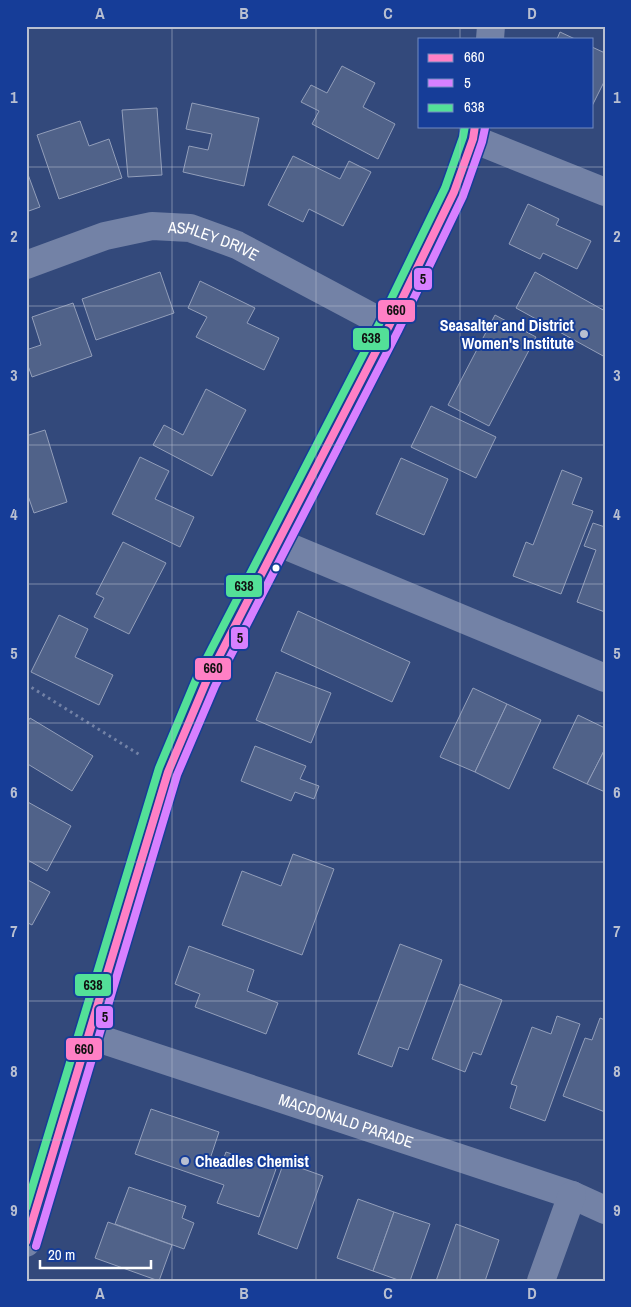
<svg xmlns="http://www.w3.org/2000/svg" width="631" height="1307" viewBox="0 0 631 1307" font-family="'Archivo Narrow',sans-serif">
<rect width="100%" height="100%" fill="#33497b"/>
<g fill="#506289" stroke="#929eba">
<path d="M 560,32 L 575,39 L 557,39 Z"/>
<path d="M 592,47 L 605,53 L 605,80 L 592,106 Z"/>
<path d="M 342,66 L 375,83 L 363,107 L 395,124 L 378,159 L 312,124 L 319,111 L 301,102 L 311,85 L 327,93 Z"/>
<path d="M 192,103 L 259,118 L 244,186 L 183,172 L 189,146 L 208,150 L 212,134 L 186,129 Z"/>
<path d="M 157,108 L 162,175 L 128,177 L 122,110 Z"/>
<path d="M 80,121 L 89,146 L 109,139 L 122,178 L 59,199 L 37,135 Z"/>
<path d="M 293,156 L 340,179 L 349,161 L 371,172 L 343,226 L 309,209 L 303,222 L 268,205 Z"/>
<path d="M 26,169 L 40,207 L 26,212 Z"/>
<path d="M 528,204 L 559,219 L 556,225 L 591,241 L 577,269 L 543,253 L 540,259 L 509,244 Z"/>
<path d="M 160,272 L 174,313 L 96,340 L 82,299 Z"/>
<path d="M 535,272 L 605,311 L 605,357 L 516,308 Z"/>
<path d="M 200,281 L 255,308 L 247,323 L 279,338 L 264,370 L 196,337 L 207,317 L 188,308 Z"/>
<path d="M 73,303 L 92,356 L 32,377 L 26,360 L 26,350 L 41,345 L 32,317 Z"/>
<path d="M 495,315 L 536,337 L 489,426 L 448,405 Z"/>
<path d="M 206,389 L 246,410 L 212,476 L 153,445 L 164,425 L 183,435 Z"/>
<path d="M 431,406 L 496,437 L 476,478 L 411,447 Z"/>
<path d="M 45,430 L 67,502 L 34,513 L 26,490 L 26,436 Z"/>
<path d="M 140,457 L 169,471 L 155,499 L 194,517 L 180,547 L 112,514 Z"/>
<path d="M 401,458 L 448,479 L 424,535 L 376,514 Z"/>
<path d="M 562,470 L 582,478 L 572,504 L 593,511 L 561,594 L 513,576 L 526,542 L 533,545 Z"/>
<path d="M 593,523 L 605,527 L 605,612 L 577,602 L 596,550 L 584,546 Z"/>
<path d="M 123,542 L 166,563 L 129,634 L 94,617 L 104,598 L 96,594 Z"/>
<path d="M 298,611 L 410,662 L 392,702 L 281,651 Z"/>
<path d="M 59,615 L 88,629 L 75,657 L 113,675 L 99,705 L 31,672 Z"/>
<path d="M 276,672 L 331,693 L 311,743 L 256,720 Z"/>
<path d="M 473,688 L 507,704 L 475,772 L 440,757 Z"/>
<path d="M 507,704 L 541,720 L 509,789 L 475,772 Z"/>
<path d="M 578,715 L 605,728 L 605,749 L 587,784 L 553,768 Z"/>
<path d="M 30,718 L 93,756 L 72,791 L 26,763 L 26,725 Z"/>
<path d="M 255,746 L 306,766 L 300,779 L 319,786 L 314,799 L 295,792 L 291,801 L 241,781 Z"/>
<path d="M 605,749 L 605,792 L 587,784 Z"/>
<path d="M 26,801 L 71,826 L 47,871 L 26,859 Z"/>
<path d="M 293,854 L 334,869 L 302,955 L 222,925 L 242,871 L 281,886 Z"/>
<path d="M 26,879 L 50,892 L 32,925 L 26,922 Z"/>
<path d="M 400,944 L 442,960 L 408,1050 L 399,1047 L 392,1067 L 358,1054 Z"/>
<path d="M 189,946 L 254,970 L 247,991 L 278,1003 L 266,1034 L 195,1007 L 200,994 L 175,984 Z"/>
<path d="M 460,984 L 502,1000 L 481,1055 L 473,1052 L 465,1072 L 432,1059 Z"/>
<path d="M 557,1016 L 580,1024 L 545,1121 L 510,1108 L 517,1086 L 511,1084 L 532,1027 L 551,1034 Z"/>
<path d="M 600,1018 L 605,1020 L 605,1112 L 563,1096 L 585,1038 L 592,1040 Z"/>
<path d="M 151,1109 L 219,1132 L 210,1159 L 222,1163 L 226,1152 L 276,1169 L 259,1217 L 217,1203 L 224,1185 L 135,1154 Z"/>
<path d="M 284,1162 L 323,1176 L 297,1249 L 258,1234 Z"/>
<path d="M 129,1187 L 186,1206 L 182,1218 L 194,1223 L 184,1249 L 115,1224 Z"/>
<path d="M 358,1199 L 394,1212 L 373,1271 L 337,1258 Z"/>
<path d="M 394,1212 L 430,1224 L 410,1281 L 401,1281 L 373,1271 Z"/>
<path d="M 108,1222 L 172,1245 L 159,1281 L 95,1258 Z"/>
<path d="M 456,1224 L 499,1240 L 485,1281 L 436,1281 Z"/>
</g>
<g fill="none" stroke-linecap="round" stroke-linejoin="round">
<path stroke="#7382a6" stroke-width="3" stroke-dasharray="2.5 4" stroke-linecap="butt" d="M 26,684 L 140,755"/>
<g stroke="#7382a6" stroke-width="28">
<path d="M 473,139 L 605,192"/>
<path id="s1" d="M 26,265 L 105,236 L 152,226 L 190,228 L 237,245 L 389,326"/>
<path d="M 277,542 L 605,678"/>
<path id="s2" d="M 88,1035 L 572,1195 L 605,1210"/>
<path d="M 541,1281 L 572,1195"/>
</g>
<g stroke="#7382a6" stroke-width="28">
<path d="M 490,39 L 491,26"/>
<path d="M 26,1243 L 168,772 L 206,682 L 277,542 L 389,326 L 454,192 L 473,139 L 475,126"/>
</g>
<g stroke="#163d98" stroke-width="11">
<path id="bus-1" d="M 26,1242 L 168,772 L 206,682 L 389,326 L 454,192 L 473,139 L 475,126"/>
</g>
<g stroke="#163d98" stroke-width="11">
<path id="bus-2" d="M 36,1246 L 177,775 L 215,686 L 398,331 L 463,196 L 482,142 L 485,128"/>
</g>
<g stroke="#163d98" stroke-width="11">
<path id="bus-3" d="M 26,1208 L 159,768 L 197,677 L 380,322 L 445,188 L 463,137 L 465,126"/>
</g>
<use href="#bus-1" stroke="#ff80c5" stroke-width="8"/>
<use href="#bus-2" stroke="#d880ff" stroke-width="8"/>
<use href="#bus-3" stroke="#53e098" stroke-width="8"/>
</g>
<path fill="none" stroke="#b8bfd1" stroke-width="1" stroke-opacity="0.55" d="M 172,26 L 172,1281M 316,26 L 316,1281M 460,26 L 460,39M 460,126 L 460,1281M 26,167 L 605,167M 26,306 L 605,306M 26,445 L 605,445M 26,584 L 605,584M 26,723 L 605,723M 26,862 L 605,862M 26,1001 L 605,1001M 26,1140 L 605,1140"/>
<g fill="#b8bfd1" stroke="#163d98" stroke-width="2">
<circle cx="584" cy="334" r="5"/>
<circle cx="185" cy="1161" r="5"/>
</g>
<circle fill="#fff" stroke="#163d98" stroke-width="2" cx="276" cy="568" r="4.5"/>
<g text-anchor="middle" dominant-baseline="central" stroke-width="4" stroke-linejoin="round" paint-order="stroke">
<g font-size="16" fill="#fff" stroke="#163d98">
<text stroke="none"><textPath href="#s1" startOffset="196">ASHLEY DRIVE</textPath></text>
<text stroke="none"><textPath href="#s2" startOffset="272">MACDONALD PARADE</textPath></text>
</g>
<g font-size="16" font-weight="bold" fill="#fff" stroke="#163d98" text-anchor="end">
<text x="574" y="325">Seasalter and District<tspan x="574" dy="18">Women's Institute</tspan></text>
<text x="195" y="1161" text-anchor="start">Cheadles Chemist</text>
</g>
</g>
<g stroke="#163d98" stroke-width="2">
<rect x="413" y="267" width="20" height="24" rx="5" fill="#d880ff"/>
<rect x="377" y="299" width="39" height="24" rx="5" fill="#ff80c5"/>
<rect x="352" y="327" width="38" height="24" rx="5" fill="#53e098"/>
<rect x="225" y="574" width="38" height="24" rx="5" fill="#53e098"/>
<rect x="230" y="626" width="19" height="24" rx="5" fill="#d880ff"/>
<rect x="194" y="657" width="38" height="24" rx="5" fill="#ff80c5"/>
<rect x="74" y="973" width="38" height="24" rx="5" fill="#53e098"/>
<rect x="95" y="1005" width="19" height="24" rx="5" fill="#d880ff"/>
<rect x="65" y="1037" width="38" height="24" rx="5" fill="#ff80c5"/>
</g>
<g font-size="14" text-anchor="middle" font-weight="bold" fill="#111">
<text x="423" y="284">5</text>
<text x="396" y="315">660</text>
<text x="371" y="343">638</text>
<text x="244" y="591">638</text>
<text x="240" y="643">5</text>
<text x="213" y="673">660</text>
<text x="93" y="990">638</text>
<text x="105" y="1022">5</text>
<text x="84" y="1054">660</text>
</g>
<rect width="631" height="1307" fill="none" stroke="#163d98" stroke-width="55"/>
<rect x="418" y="38" width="175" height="90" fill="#163d98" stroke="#738bc1"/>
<rect x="428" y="54" width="25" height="8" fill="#ff80c5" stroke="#738bc1"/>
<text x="464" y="62" font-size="15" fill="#ffffff">660</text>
<rect x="428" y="79" width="25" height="8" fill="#d880ff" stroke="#738bc1"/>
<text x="464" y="88" font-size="15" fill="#ffffff">5</text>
<rect x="428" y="104" width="25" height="8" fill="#53e098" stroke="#738bc1"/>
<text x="464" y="112" font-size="15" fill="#ffffff">638</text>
<path d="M40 1260v8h111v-8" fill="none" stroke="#ffffff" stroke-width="2.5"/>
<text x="48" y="1260" font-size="15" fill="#ffffff" stroke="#163d98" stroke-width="4" paint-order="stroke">20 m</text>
<rect x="28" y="28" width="576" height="1252" fill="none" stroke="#b8bfd1" stroke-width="2"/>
<g font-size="16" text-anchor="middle" font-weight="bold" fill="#b8bfd1">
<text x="100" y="19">A</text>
<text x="244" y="19">B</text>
<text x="388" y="19">C</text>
<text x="532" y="19">D</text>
<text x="14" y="103">1</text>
<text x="617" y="103">1</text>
<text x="14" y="242">2</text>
<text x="617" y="242">2</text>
<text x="14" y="381">3</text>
<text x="617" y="381">3</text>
<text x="14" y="520">4</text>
<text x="617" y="520">4</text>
<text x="14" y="659">5</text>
<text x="617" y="659">5</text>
<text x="14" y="798">6</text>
<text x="617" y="798">6</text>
<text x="14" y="937">7</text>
<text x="617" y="937">7</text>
<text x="14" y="1077">8</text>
<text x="617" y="1077">8</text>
<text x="14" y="1216">9</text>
<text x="617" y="1216">9</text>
<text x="100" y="1299">A</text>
<text x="244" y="1299">B</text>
<text x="388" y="1299">C</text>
<text x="532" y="1299">D</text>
</g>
</svg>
